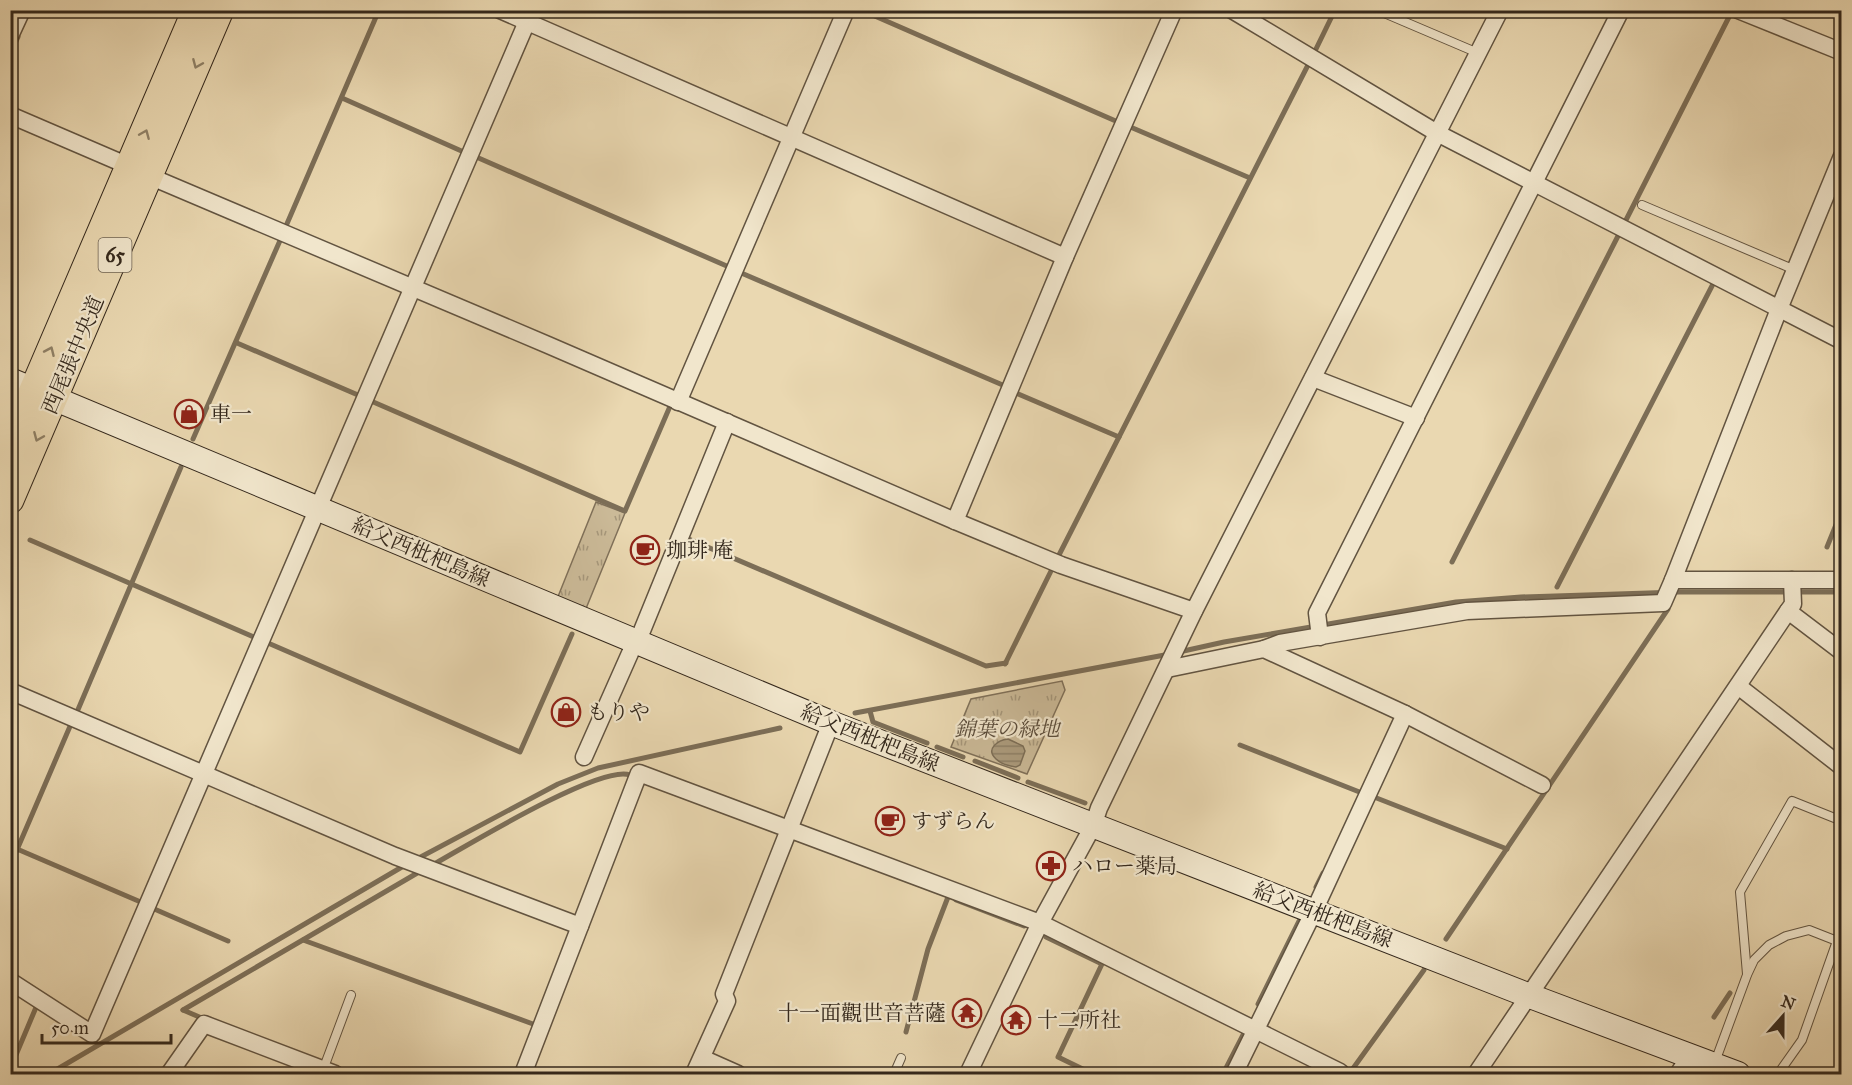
<svg xmlns="http://www.w3.org/2000/svg" width="1852" height="1085" viewBox="0 0 1852 1085" font-family="'IM FELL Great Primer','Noto Serif JP',serif">
<defs>
<pattern id="grass-tufts" width="24" height="20" patternUnits="userSpaceOnUse" patternTransform="scale(1.5)"><rect width="24" height="20" fill="#cbba98"/><path d="M3 7l-1-3M5 7V3M7 7l1-3M15 17l-1-3M17 17v-4M19 17l1-3" fill="none" stroke="#a6977b"/></pattern>
<pattern id="water-rules" width="6" height="5" patternUnits="userSpaceOnUse" patternTransform="scale(1.5)"><rect width="6" height="5" fill="#ac9c7e"/><path d="M0 2.5h6" fill="none" stroke="#8d7f66"/></pattern>
</defs>
<rect width="100%" height="100%" fill="#ead8b1"/>
<filter id="stains"><feTurbulence type="fractalNoise" baseFrequency=".00333" numOctaves="4"/><feColorMatrix values="0 0 0 0 .2 0 0 0 0 .09 0 0 0 0 .02 0 0 0 .5 -.17"/></filter>
<radialGradient id="worn" r=".72"><stop offset=".6" stop-color="#630" stop-opacity="0"/><stop offset="1" stop-color="#630" stop-opacity=".3"/></radialGradient>
<g fill="url(#grass-tufts)" stroke="#80715a" stroke-width="1.5">
<path d="M 596,502 L 625,513 L 585,611 L 557,599 Z"/>
<path d="M 1062,681 L 1065,690 L 1027,774 L 951,747 L 971,699 Z"/>
</g>
<path fill="url(#water-rules)" stroke="#7c6e57" stroke-width="1.5" d="M 1008,739 L 1023,746 L 1025,751 L 1020,765 L 1016,767 C 1009,766 1001,764 996,759 C 985,749 998,740 1008,739 Z"/>
<g fill="none" stroke-linecap="round" stroke-linejoin="round">
<g stroke="#7c6e57" stroke-width="5">
<path d="M 861,10 L 1118,122"/>
<path d="M 1316,49 L 1335,10"/>
<path d="M 10,54 L 18,37"/>
<path d="M 342,98 L 466,153"/>
<path d="M 1128,126 L 1250,178"/>
<path d="M 474,156 L 729,267 L 727,272"/>
<path d="M 1626,220 L 1730,15"/>
<path d="M 286,226 L 379,10"/>
<path d="M 739,272 L 1005,386 L 1006,383"/>
<path d="M 237,343 L 358,395"/>
<path d="M 1016,393 L 1119,437"/>
<path d="M 371,401 L 625,511 L 671,404"/>
<path d="M 193,439 L 282,236"/>
<path d="M 684,537 L 986,666 L 1006,663"/>
<path d="M 30,540 L 256,638"/>
<path d="M 1827,547 L 1842,510"/>
<path d="M 1059,555 L 1308,65"/>
<path d="M 1452,562 L 1618,236"/>
<path d="M 1557,587 L 1713,284"/>
<path d="M 268,643 L 520,752 L 572,634"/>
<path d="M 1179,652 L 1224,642 L 1456,602 L 1521,597 L 1679,592 L 1842,592"/>
<path d="M 1005,664 L 1051,571"/>
<path d="M 870,711 L 873,722 L 927,743"/>
<path d="M 77,712 L 181,467"/>
<path d="M 855,713 L 1170,654"/>
<path d="M 1240,745 L 1362,793 L 1360,797"/>
<path d="M 937,747 L 963,757"/>
<path d="M 975,761 L 1018,778"/>
<path d="M 1028,782 L 1085,803"/>
<path d="M 1374,797 L 1507,849"/>
<path d="M 10,846 L 143,903"/>
<path d="M 415,860 L 558,784 L 598,768 L 780,728"/>
<path d="M 436,863 C 468,845 601,764 630,775"/>
<path d="M 10,866 L 71,724"/>
<path d="M 1316,887 L 1323,873"/>
<path d="M 956,900 L 1024,926"/>
<path d="M 152,908 L 228,941"/>
<path d="M 1046,937 L 1102,964 L 1058,1057 L 1093,1074"/>
<path d="M 1446,939 L 1668,609"/>
<path d="M 303,940 L 533,1024"/>
<path d="M 1258,1004 L 1299,921"/>
<path d="M 183,1010 L 419,872"/>
<path d="M 183,1010 L 204,1019"/>
<path d="M 1714,1017 L 1730,993"/>
<path d="M 906,1032 L 928,949 L 948,897"/>
<path d="M 13,1062 L 37,1005"/>
<path d="M 49,1074 L 407,864"/>
<path d="M 1223,1074 L 1243,1035"/>
<path d="M 1349,1074 L 1424,970"/>
</g>
<g stroke="#625441" stroke-width="10">
<g id="lane">
<path d="M 1377,10 L 1478,53"/>
<path d="M 1642,205 L 1795,270"/>
<path d="M 1747,974 L 1740,892 L 1792,801 L 1842,821"/>
<path d="M 1715,1062 L 1747,975 L 1754,960 L 1769,945 L 1786,936 L 1809,930 L 1837,941 L 1802,1040 L 1778,1074"/>
<path d="M 323,1070 L 351,995"/>
<path d="M 894,1074 L 901,1058"/>
</g>
</g>
<g stroke="#625441" stroke-width="19">
<g id="street">
<path d="M 500,10 L 1065,257"/>
<path d="M 1232,10 L 1437,133 L 1842,341"/>
<path d="M 1738,10 L 1842,52"/>
<path d="M 10,36 L 22,10"/>
<path d="M 10,115 L 131,167"/>
<path d="M 1842,156 L 1779,309 L 1673,580 L 1842,580"/>
<path d="M 149,176 L 548,345 L 955,521 L 1061,565 L 1194,611"/>
<path d="M 1313,378 L 1416,418"/>
<path d="M 678,402 L 846,10"/>
<path d="M 955,521 L 1065,257 L 1174,10"/>
<path d="M 1788,611 L 1793,604 L 1792,580"/>
<path d="M 1320,637 L 1317,613 L 1621,10"/>
<path d="M 637,643 L 727,422"/>
<path d="M 1264,649 L 1280,643 L 1467,611 L 1663,603 L 1673,580"/>
<path d="M 1167,669 L 1264,649 L 1405,714 L 1314,911 L 1234,1074"/>
<path d="M 1738,686 L 1842,767"/>
<path d="M 10,691 L 395,856 L 580,926"/>
<path d="M 1405,714 L 1542,785"/>
<path d="M 584,757 L 635,642"/>
<path d="M 10,981 L 92,1034 L 532,10"/>
<path d="M 702,1058 L 738,1074"/>
<path d="M 169,1074 L 204,1024 L 335,1074"/>
<path d="M 523,1074 L 639,773 L 1040,923 L 1340,1072"/>
<path d="M 694,1074 L 727,1001 L 724,994 L 831,723"/>
<path d="M 968,1074 L 1040,923 L 1093,826 L 1099,808 L 1194,611 L 1500,10"/>
<path d="M 1476,1074 L 1788,611 L 1842,652"/>
<path d="M 1678,1074 L 1690,1056"/>
</g>
</g>
<g stroke="#34281c" stroke-width="26">
<path id="secondary" d="M 10,380 L 831,723 L 1530,996 L 1738,1074"/>
</g>
<g stroke="#34281c" stroke-width="29">
<g id="primary">
<path d="M 10,444 L 196,10"/>
<path d="M 10,500 L 220,10"/>
</g>
</g>
<use href="#lane" stroke="#f1e6cc" stroke-width="8"/>
<use href="#street" stroke="#f1e6cc" stroke-width="16"/>
<use href="#secondary" stroke="#f1e6cc" stroke-width="24"/>
<use href="#primary" stroke="#ead8b1" stroke-width="27"/>
</g>
<defs><path id="oneway-chevron" d="M-2-3.5L2.5 0L-2 3.5" fill="none" stroke-width="1.6" stroke-linecap="round" stroke-linejoin="round" transform="scale(1.5)"/></defs>
<g stroke="#8f8066">
<use href="#oneway-chevron" transform="translate(197 64) rotate(113)"/>
<use href="#oneway-chevron" transform="translate(145 134) rotate(-67)"/>
<use href="#oneway-chevron" transform="translate(50 351) rotate(-66)"/>
<use href="#oneway-chevron" transform="translate(38 437) rotate(113)"/>
</g>
<defs>
<g id="shop-ring" transform="scale(1.5)"><circle r="9.5" fill="#f1e6cc" stroke="#8f2418" stroke-width="1.5"/><path d="M-5-2.5h2.3a2.7 3.5 0 0 1 5.4 0H5L5.5 6h-11ZM-1.5-2.5h3a1.5 2.3 0 0 0-3 0Z" fill="#8f2418"/></g>
<g id="cafe-ring" transform="scale(1.5)"><circle r="9.5" fill="#f1e6cc" stroke="#8f2418" stroke-width="1.5"/><path d="M-5.5-4.5H6V0H3Q3 3.5 0 3.5H-2.5Q-5.5 3.5-5.5 0ZM3-3.2v2h1.7v-2ZM-6 4.5H4V6H-6Z" fill="#8f2418"/></g>
<g id="pharmacy-ring" transform="scale(1.5)"><circle r="9.5" fill="#f1e6cc" stroke="#8f2418" stroke-width="1.5"/><path d="M-2-6h4v4h4v4h-4v4h-4v-4h-4v-4h4Z" fill="#8f2418"/></g>
<g id="temple-ring" transform="scale(1.5)"><circle r="9.5" fill="#f1e6cc" stroke="#8f2418" stroke-width="1.5"/><path d="M0-6L5-2H3V0L6.5 2.5H4V6H1.5V3h-3V6H-4V2.5H-6.5L-3 0V-2H-5Z" fill="#8f2418"/></g>
</defs>
<g fill-rule="evenodd">
<use href="#shop-ring" x="189" y="414"/>
<use href="#cafe-ring" x="645" y="550"/>
<use href="#shop-ring" x="566" y="712"/>
<use href="#cafe-ring" x="890" y="821"/>
<use href="#pharmacy-ring" x="1051" y="866"/>
<use href="#temple-ring" x="967" y="1013"/>
<use href="#temple-ring" x="1016" y="1020"/>
</g>
<g text-anchor="middle" dominant-baseline="central" stroke-width="4.5" stroke-linejoin="round" paint-order="stroke">
<rect fill="#f1e6cc" stroke="#6d6151" stroke-width="1.5" x="98.5" y="238" width="33" height="34" rx="4.5"/>
<g font-size="20" font-weight="bold" fill="#34281c">
<text x="115" y="255">65</text>
</g>
<g font-size="21" fill="#34281c" stroke="#f1e6cc">
<text transform="translate(73 355) rotate(-67)">西尾張中央道</text>
<text transform="translate(421 552) rotate(23)">給父西枇杷島線</text>
<text transform="translate(870 738) rotate(22)">給父西枇杷島線</text>
<text transform="translate(1323 915) rotate(21)">給父西枇杷島線</text>
</g>
<g font-size="21" fill="#34281c" stroke="#f1e6cc" text-anchor="start">
<text x="210" y="414">車一</text>
<text x="666" y="550">珈琲 庵</text>
<text x="587" y="712">もりや</text>
<text x="911" y="821">すずらん</text>
<text x="1072" y="866">ハロー薬局</text>
<text x="946" y="1013" text-anchor="end">十一面觀世音菩薩</text>
<text x="1037" y="1020">十二所社</text>
</g>
<g font-size="21" font-style="italic" fill="#5a4c3b" stroke="#f1e6cc">
<text x="1007" y="729">錦葉の緑地</text>
</g>
</g>
<rect width="1852" height="1085" fill="none" stroke="#ead8b1" stroke-width="36"/>
<rect x="12" y="12" width="1828" height="1061" fill="none" stroke="#34281c" stroke-width="3"/>
<rect x="18" y="18" width="1816" height="1049" fill="none" stroke="#34281c" stroke-width="1.5"/>
<g transform="translate(1783 1016) rotate(21)" stroke="#f1e6cc" stroke-width="4.5" paint-order="stroke">
<path d="M0-4.5L10 22L0 15L-10 22Z" fill="#34281c"/>
<text y="-9" font-size="16" font-weight="bold" text-anchor="middle" fill="#34281c">N</text>
</g>
<path d="M42 1034v9h129v-9" fill="none" stroke="#34281c" stroke-width="3"/>
<text x="51" y="1034" font-size="18" fill="#34281c" stroke="#f1e6cc" stroke-width="4.5" paint-order="stroke">50 m</text>
<rect width="100%" height="100%" filter="url(#stains)"/>
<rect width="100%" height="100%" fill="url(#worn)"/>
</svg>
